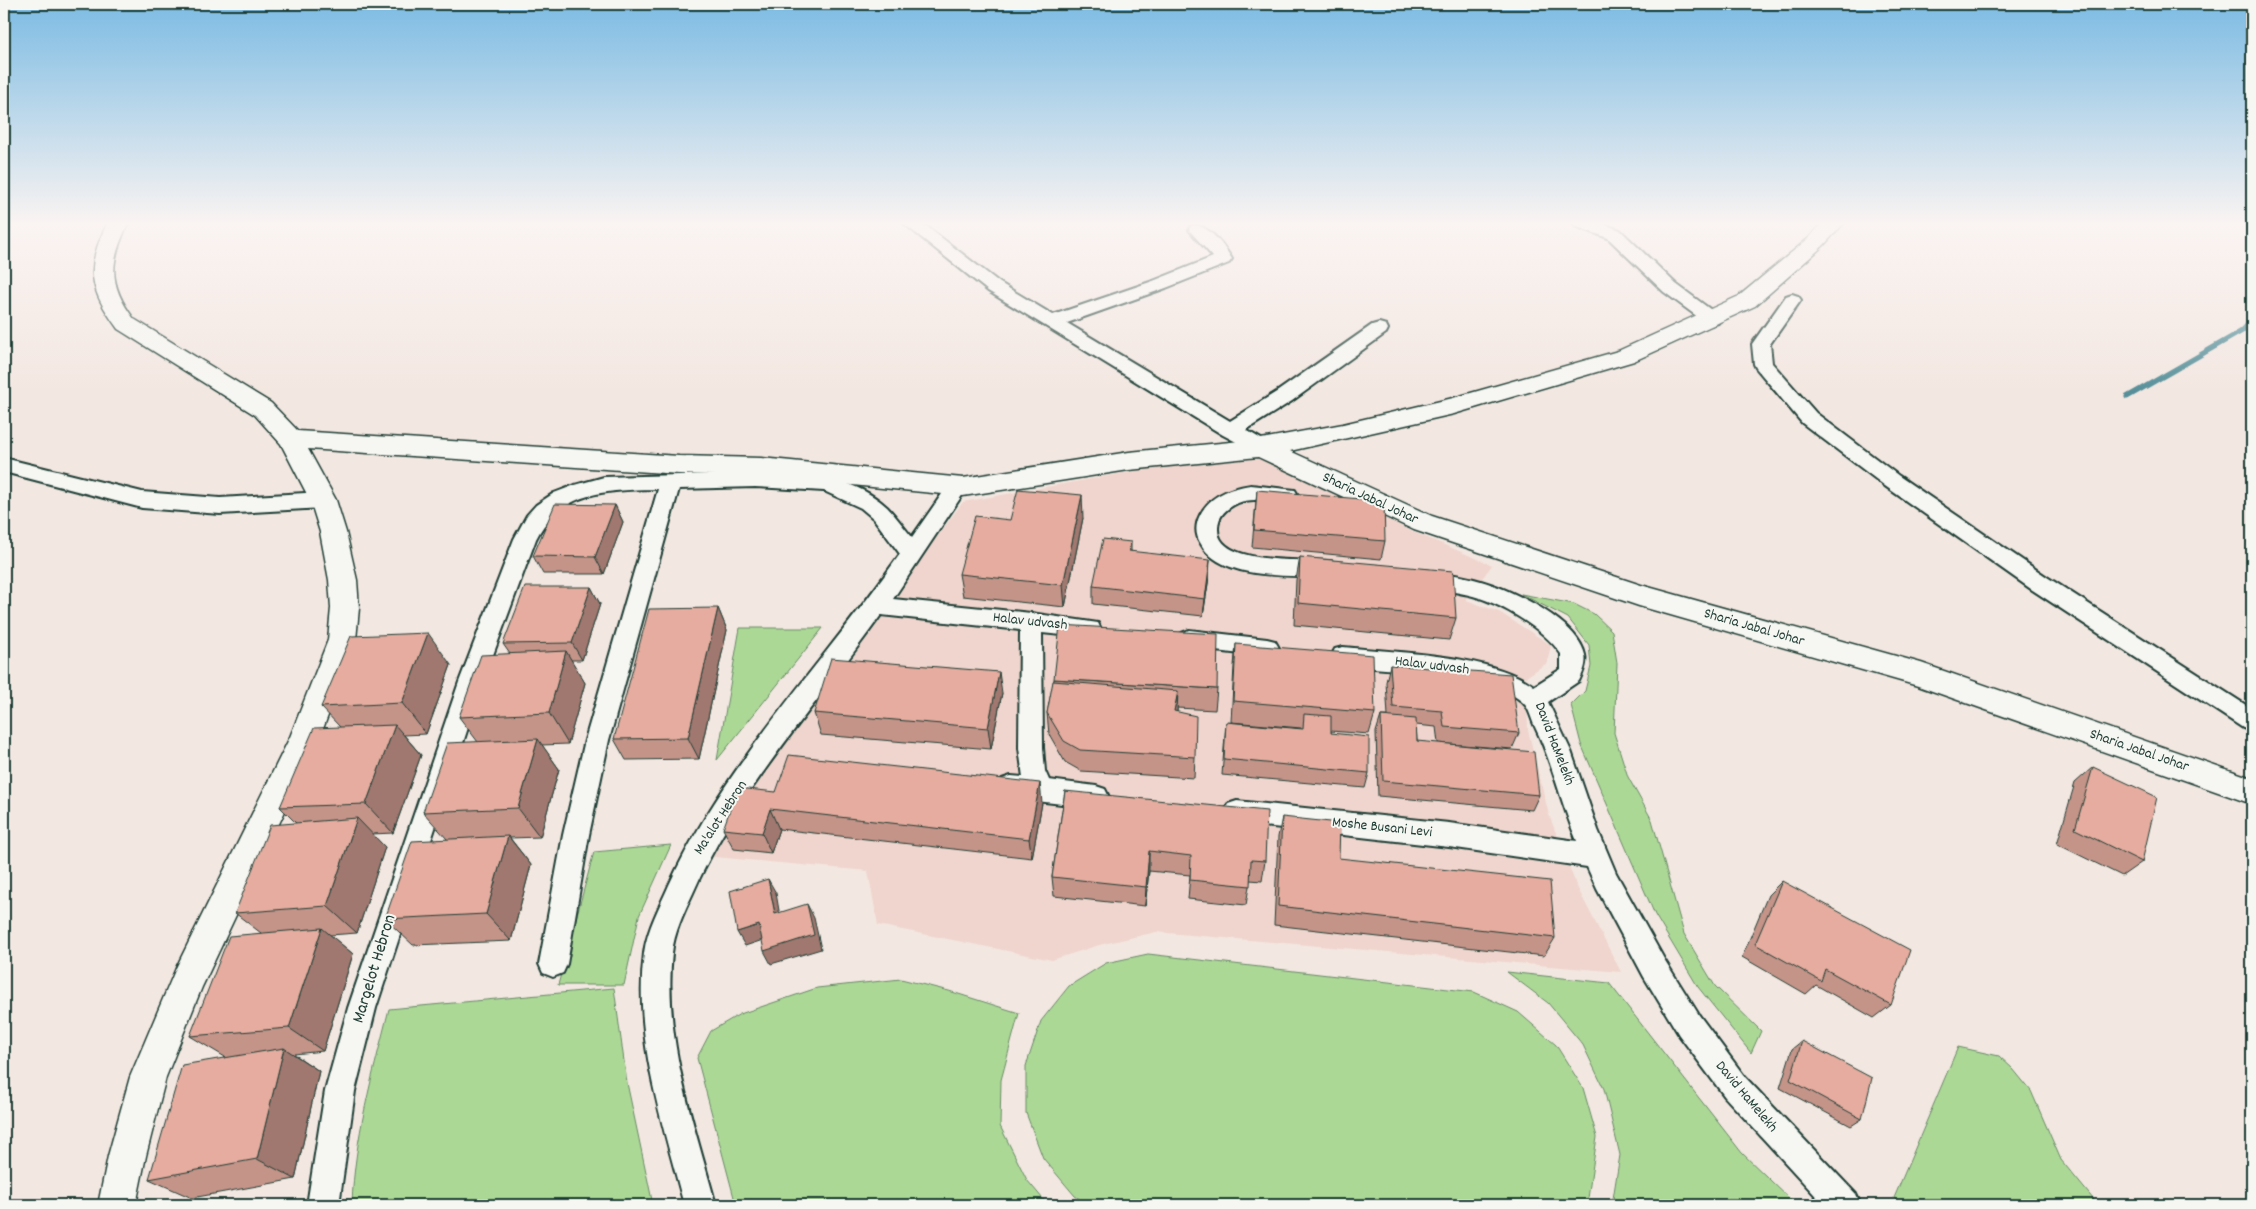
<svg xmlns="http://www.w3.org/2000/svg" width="2256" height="1209" viewBox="0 0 2256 1209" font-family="Dekko,sans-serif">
<rect width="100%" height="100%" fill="#f3e7e1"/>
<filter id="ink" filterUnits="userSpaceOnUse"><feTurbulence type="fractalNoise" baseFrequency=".02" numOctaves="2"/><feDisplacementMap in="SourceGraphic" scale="10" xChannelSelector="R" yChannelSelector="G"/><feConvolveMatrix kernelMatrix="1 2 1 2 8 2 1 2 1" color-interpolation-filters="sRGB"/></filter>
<g filter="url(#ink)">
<path fill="#efd5cd" d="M 1263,458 L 1409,530 L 1492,565 L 1466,600 L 1499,612 L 1551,645 L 1547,663 L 1526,677 L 1528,730 L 1549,815 L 1577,887 L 1621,972 L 1156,932 L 1099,945 L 1052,960 L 878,925 L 868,871 L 704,856 L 749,787 L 963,502 L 1146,469 Z"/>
<g fill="#acd896" stroke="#668a65">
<path d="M 1521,594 L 1574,604 L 1594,614 L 1612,631 L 1617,663 L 1614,733 L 1628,777 L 1652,820 L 1684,934 L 1715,986 L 1761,1031 L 1751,1053 L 1698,987 L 1655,915 L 1581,744 L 1571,705 L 1585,691 L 1591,666 L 1589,645 L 1568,618 Z"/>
<path d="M 740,628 L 823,628 L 717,760 Z"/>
<path d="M 671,845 L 639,916 L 624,985 L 558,985 L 594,852 Z"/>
<path d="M 1148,954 L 1474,992 L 1518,1012 L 1556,1045 L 1583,1088 L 1597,1137 L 1587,1205 L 1089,1205 L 1075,1196 L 1043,1158 L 1026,1113 L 1026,1066 L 1041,1021 L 1069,986 L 1106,963 Z"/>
<path d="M 1507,972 L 1609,983 L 1742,1153 L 1796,1205 L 1612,1205 L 1620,1155 L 1604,1089 L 1583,1045 L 1548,1003 Z"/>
<path d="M 901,979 L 949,991 L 1019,1013 L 1001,1080 L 1000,1126 L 1027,1180 L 1048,1205 L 736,1205 L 697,1058 L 711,1031 L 740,1014 L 817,988 Z"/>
<path d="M 614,988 L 627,1083 L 653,1205 L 352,1205 C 354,1140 373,1073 389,1009 Z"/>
<path d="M 1958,1047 L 1999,1056 L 2013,1069 L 2031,1091 L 2061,1160 L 2098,1205 L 1902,1205 L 1894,1198 Z"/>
</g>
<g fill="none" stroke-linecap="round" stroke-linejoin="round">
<path stroke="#568f99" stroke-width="5" d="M 2127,397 L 2242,331 L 2252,320"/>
<g stroke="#1f3d34" stroke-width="4">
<g id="street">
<path d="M 902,222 L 921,222 L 1000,283 L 1053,315 L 1153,281 L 1213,257 L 1189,230 L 1191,226 C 1207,222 1224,246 1232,259 L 1229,263 L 1166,288 L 1067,323 L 1230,421 L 1278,391 L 1372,325 L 1379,323 L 1386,325 L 1388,329 L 1386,333 L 1292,401 L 1246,430 L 1268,443 L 1271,448 L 1268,453 L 1261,455 L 1223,435 L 988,291 Z"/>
<path d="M 1573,222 L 1598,222 L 1620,230 L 1676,284 L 1718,315 L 1721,319 L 1718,323 L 1712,325 L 1706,323 L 1664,292 L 1608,238 L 1575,226 Z"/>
<path d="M 1792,294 L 1798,296 L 1801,300 L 1770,344 L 1772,363 L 1816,413 L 1899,476 L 2047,577 L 2252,709 L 2252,731 L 2243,728 L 2031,589 L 1885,486 L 1802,423 L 1756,368 L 1754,364 L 1752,344 L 1786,296 Z"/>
<path d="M 4,458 L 142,492 L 220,498 L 323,492 L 330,495 L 333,500 L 330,505 L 323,508 L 220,514 L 142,508 L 4,472 Z"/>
<path d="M 755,473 C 802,475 850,473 887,507 C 896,516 904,528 912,537 L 951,481 L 958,479 L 965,481 L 968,486 L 965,491 L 893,599 L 1031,613 L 1098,623 L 1101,629 L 1098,635 L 1090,638 L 1042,633 L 1043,748 L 1045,771 L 1049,780 L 1096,786 L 1105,789 L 1109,797 L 1105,805 L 1096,808 L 1011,798 L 1002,795 L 998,787 L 1002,779 L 1011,776 L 1023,777 L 1019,748 L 1020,630 L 881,615 C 816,706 738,790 693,893 C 684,912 674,933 672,953 C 663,1039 694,1123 716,1205 L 684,1205 C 663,1124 633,1037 644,953 C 647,929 660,906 669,885 C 726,762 823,664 900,554 L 874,519 L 861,508 L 824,491 L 755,487 L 679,489 L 609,740 L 589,835 L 567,964 L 563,973 L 553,977 L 543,973 L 539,964 L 563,835 L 585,740 L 658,489 C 611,490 560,490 536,539 L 483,682 L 376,1008 L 355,1091 L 339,1205 L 307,1205 L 325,1091 L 348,1008 L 459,682 L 514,539 L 527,515 L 536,505 L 554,493 L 575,485 L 604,477 Z"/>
<path d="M 1251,485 L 1295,490 L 1298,495 L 1295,500 C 1277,506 1257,495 1238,503 C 1227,508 1218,515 1218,528 C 1216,566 1305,559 1330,561 L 1338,563 L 1341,569 L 1338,575 L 1330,577 C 1293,575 1221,581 1201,544 C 1195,535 1195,525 1200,515 C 1210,495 1230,488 1251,485 Z"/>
<path d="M 1424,570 C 1443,573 1462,575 1481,581 C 1510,589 1578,621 1585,655 C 1587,664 1583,673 1579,681 L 1548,702 L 1571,751 L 1598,830 L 1616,873 L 1664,959 L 1699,1015 L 1745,1077 L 1856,1194 L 1861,1205 L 1824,1205 L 1725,1097 L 1679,1035 L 1644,977 L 1597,889 L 1587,867 L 1449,847 L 1237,823 L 1228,820 L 1224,812 L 1228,804 L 1237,801 L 1449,823 L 1577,841 C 1561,804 1553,764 1535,727 C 1532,721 1530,712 1526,706 C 1502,674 1383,670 1343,665 L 1335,663 L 1331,656 L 1335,649 L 1343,647 C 1398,653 1490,654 1534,686 L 1561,669 L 1561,654 C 1545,630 1501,603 1473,596 C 1454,591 1434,590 1416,584 L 1413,578 L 1416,572 Z"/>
<path d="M 1189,630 L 1267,639 L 1275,641 L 1279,648 L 1275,655 L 1267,657 L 1189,648 L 1181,645 L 1177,639 L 1181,633 Z"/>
</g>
</g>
<g stroke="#1f3d34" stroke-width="3">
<path id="secondary" d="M 108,222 L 129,222 C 110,261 107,283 134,319 L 271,403 L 298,431 L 679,456 L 761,458 L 963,478 L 1129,452 L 1261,439 L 1343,424 L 1453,398 L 1618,351 L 1739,296 L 1809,238 L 1823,222 L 1845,222 L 1823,246 L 1755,306 L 1634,361 L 1454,414 L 1290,451 L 1432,516 L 1641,585 L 1921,663 L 2252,778 L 2252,804 L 1918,686 L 1639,606 L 1414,530 L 1258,457 L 1129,470 L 963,496 L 761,476 L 679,474 L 308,449 L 336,500 L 346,532 L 357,580 L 359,608 L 356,640 L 320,737 L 202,987 L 166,1077 L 146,1156 L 136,1205 L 98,1205 L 108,1156 L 130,1077 L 176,968 L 290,737 L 328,640 L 331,608 L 329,580 L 320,532 L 310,500 L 281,444 L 255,415 L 118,329 C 88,288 85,268 108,222 Z"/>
</g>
<use href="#street" fill="#f6f6f2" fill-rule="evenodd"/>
<use href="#secondary" fill="#f6f6f2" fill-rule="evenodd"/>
</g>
<g fill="#c59489" stroke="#1f3d34">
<path d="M 1257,490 L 1385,541 L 1381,559 L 1252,547 Z"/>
<path d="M 615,505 L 623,522 L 604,574 L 543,574 L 533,556 Z"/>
<path d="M 1083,518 L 1065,607 L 963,596 L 959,574 L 1010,520 Z"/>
<path d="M 1131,542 L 1131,551 L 1209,577 L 1203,616 L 1093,604 L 1093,586 Z"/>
<path d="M 1300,557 L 1456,618 L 1449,640 L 1294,625 L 1296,580 Z"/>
<path d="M 591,587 L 600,604 L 582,660 L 571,660 L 585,683 L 568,744 L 542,745 L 559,769 L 540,837 L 510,838 L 531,865 L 511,941 L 413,945 L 385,919 L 447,839 L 423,812 L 478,742 L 459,717 L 510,654 L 503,644 Z"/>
<path d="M 718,608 L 727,630 L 699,759 L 626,760 L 614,739 Z"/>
<path d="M 1236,644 L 1375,713 L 1369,734 L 1331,731 L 1331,733 L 1369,773 L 1365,788 L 1222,775 L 1226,722 L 1301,729 L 1301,728 L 1231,722 L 1234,666 Z"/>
<path d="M 451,665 L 426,734 L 404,735 L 421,755 L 393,833 L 372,834 L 385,847 L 357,933 L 330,935 L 353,954 L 323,1051 L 294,1054 L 319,1071 L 295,1179 L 192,1198 L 149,1179 L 225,1057 L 190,1036 L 261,933 L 235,913 L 296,823 L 280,807 L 340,727 L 321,707 Z"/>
<path d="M 1390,665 L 1519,733 L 1512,749 L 1438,743 L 1436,727 L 1416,725 L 1417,741 L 1539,795 L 1532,810 L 1378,796 L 1376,732 L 1381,716 L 1388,716 L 1386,682 Z"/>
<path d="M 1054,679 L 1217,689 L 1215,710 L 1177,708 L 1177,711 L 1195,757 L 1194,778 L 1081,771 L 1065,762 L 1049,734 L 1047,713 Z"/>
<path d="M 1002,693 L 991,749 L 821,735 L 814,713 Z"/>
<path d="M 2093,767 L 2142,862 L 2122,876 L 2057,844 L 2075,783 Z"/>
<path d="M 1065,791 L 1265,861 L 1262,881 L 1250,880 L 1246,905 L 1188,899 L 1190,875 L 1149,871 L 1145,906 L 1054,896 L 1052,877 Z"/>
<path d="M 776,792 L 1042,803 L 1032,858 L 779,829 L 771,853 L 734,849 L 723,829 Z"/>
<path d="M 1282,817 L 1339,858 L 1555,938 L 1544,956 L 1274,925 L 1278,837 Z"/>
<path d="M 1782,881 L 1891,1005 L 1874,1018 L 1816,985 L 1806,994 L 1742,957 L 1768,895 Z"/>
<path d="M 1802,1041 L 1862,1119 L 1851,1126 L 1780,1088 L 1792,1049 Z"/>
</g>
<g fill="#a0786f" stroke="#1f3d34">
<path d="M 1082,495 L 1083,518 L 1065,607 L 1063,585 Z"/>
<path d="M 615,505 L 623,522 L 604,574 L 595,557 Z"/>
<path d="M 1210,560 L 1209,577 L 1203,616 L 1205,599 Z"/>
<path d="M 591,587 L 600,604 L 582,660 L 572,643 Z"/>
<path d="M 718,608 L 727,630 L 699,759 L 688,738 Z"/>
<path d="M 428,633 L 451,665 L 426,734 L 402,703 Z"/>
<path d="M 566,651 L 585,683 L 568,744 L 549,713 Z"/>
<path d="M 999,672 L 1002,693 L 991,749 L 988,728 Z"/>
<path d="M 1178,691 L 1177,713 L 1174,711 Z"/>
<path d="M 395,725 L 421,755 L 393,833 L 366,804 Z"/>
<path d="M 538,739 L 559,769 L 540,837 L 518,808 Z"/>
<path d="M 1040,783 L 1042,803 L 1032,858 L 1029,839 Z"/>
<path d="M 770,809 L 779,829 L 771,853 L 762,833 Z"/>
<path d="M 357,818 L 385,847 L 357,933 L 327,906 Z"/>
<path d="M 508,836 L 531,865 L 511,941 L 486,914 Z"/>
<path d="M 1149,851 L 1149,871 L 1145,906 L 1146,887 Z"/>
<path d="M 768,879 L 776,893 L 782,928 L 775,914 Z"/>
<path d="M 807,904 L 814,918 L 821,949 L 771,964 L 764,951 Z"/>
<path d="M 759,925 L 766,939 L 745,946 L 737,932 Z"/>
<path d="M 322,928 L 353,954 L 323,1051 L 289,1028 Z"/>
<path d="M 284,1048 L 319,1071 L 295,1179 L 257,1159 Z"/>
</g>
<g fill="#e5ac9f" stroke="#1f3d34">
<path d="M 1018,489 L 1082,495 L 1063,585 L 959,574 L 975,516 L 1010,520 Z"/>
<path d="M 1257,490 L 1384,501 L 1385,541 L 1254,530 Z"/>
<path d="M 555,504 L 615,505 L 595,557 L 533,556 Z"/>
<path d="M 1103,539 L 1131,542 L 1129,551 L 1210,560 L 1205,599 L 1093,586 Z"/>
<path d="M 1300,557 L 1453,571 L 1456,618 L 1298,603 Z"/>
<path d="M 525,587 L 591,587 L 572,643 L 503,644 Z"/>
<path d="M 718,608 L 688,738 L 614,739 L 649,609 Z"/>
<path d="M 1060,625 L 1218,634 L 1217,689 L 1054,679 Z"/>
<path d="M 428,633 L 402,703 L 321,707 L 351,636 Z"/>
<path d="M 1236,644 L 1373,655 L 1375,713 L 1233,701 Z"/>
<path d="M 566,651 L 549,713 L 459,717 L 481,655 Z"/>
<path d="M 831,658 L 999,672 L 988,728 L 814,713 Z"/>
<path d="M 1390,665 L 1511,674 L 1519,733 L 1444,727 L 1442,711 L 1393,707 Z"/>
<path d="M 1053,681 L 1178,691 L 1174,711 L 1196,716 L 1195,757 L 1080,750 L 1064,741 L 1047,713 Z"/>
<path d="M 1304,714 L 1331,716 L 1331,733 L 1369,737 L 1369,773 L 1224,759 L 1226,722 L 1303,729 Z"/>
<path d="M 1381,716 L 1416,719 L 1417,741 L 1534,752 L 1539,795 L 1383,781 Z"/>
<path d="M 395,725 L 366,804 L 280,807 L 314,728 Z"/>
<path d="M 538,739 L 518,808 L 423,812 L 447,743 Z"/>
<path d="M 789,755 L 1040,783 L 1029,839 L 770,809 L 762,833 L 723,829 L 738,788 L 776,792 Z"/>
<path d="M 2093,767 L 2157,797 L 2142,862 L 2075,829 Z"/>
<path d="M 1065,791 L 1267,811 L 1265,861 L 1251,860 L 1250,886 L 1190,880 L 1191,856 L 1149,851 L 1146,887 L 1052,877 Z"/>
<path d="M 1282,817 L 1340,823 L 1339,858 L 1550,881 L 1555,938 L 1278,906 Z"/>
<path d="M 357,818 L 327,906 L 235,913 L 270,825 Z"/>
<path d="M 508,836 L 486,914 L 385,919 L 412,841 Z"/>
<path d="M 768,879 L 775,914 L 807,904 L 814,935 L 764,951 L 759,925 L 737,932 L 730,891 Z"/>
<path d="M 1782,881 L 1910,950 L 1891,1005 L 1825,969 L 1821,981 L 1755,944 Z"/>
<path d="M 322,928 L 289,1028 L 190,1036 L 229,936 Z"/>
<path d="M 1802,1041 L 1872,1078 L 1862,1119 L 1790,1080 Z"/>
<path d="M 284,1048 L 257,1159 L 149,1179 L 182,1065 Z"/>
</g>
</g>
<linearGradient id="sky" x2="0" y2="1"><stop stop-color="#7cbbe3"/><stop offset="0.57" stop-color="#faf4f2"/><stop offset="1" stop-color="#faf4f2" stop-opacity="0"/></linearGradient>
<rect width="2256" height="392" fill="url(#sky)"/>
<g text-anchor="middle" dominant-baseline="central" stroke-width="4" stroke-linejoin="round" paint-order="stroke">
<g font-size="15" fill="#1f3d34" stroke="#f6f6f2">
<text transform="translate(1370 499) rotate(25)">Sharia Jabal Johar</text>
<text transform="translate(1030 622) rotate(6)">Halav udvash</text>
<text transform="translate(1754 628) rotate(16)">Sharia Jabal Johar</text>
<text transform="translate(1432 666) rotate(7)">Halav udvash</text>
<text transform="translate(1554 744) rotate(69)">David HaMelekh</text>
<text transform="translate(2139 751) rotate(19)">Sharia Jabal Johar</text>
<text transform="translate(721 818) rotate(-57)">Ma'alot Hebron</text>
<text transform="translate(1382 828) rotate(6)">Moshe Busani Levi</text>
<text transform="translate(1746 1097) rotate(50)">David HaMelekh</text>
</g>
<g font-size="18" fill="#1f3d34" stroke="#f6f6f2">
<text transform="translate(375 969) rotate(-73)">Margelot Hebron</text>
</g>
</g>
<rect width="2256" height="1209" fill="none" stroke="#f6f6f2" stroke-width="20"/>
<rect x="10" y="10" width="2236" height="1189" fill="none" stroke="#1f3d34" stroke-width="2" filter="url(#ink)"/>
</svg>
